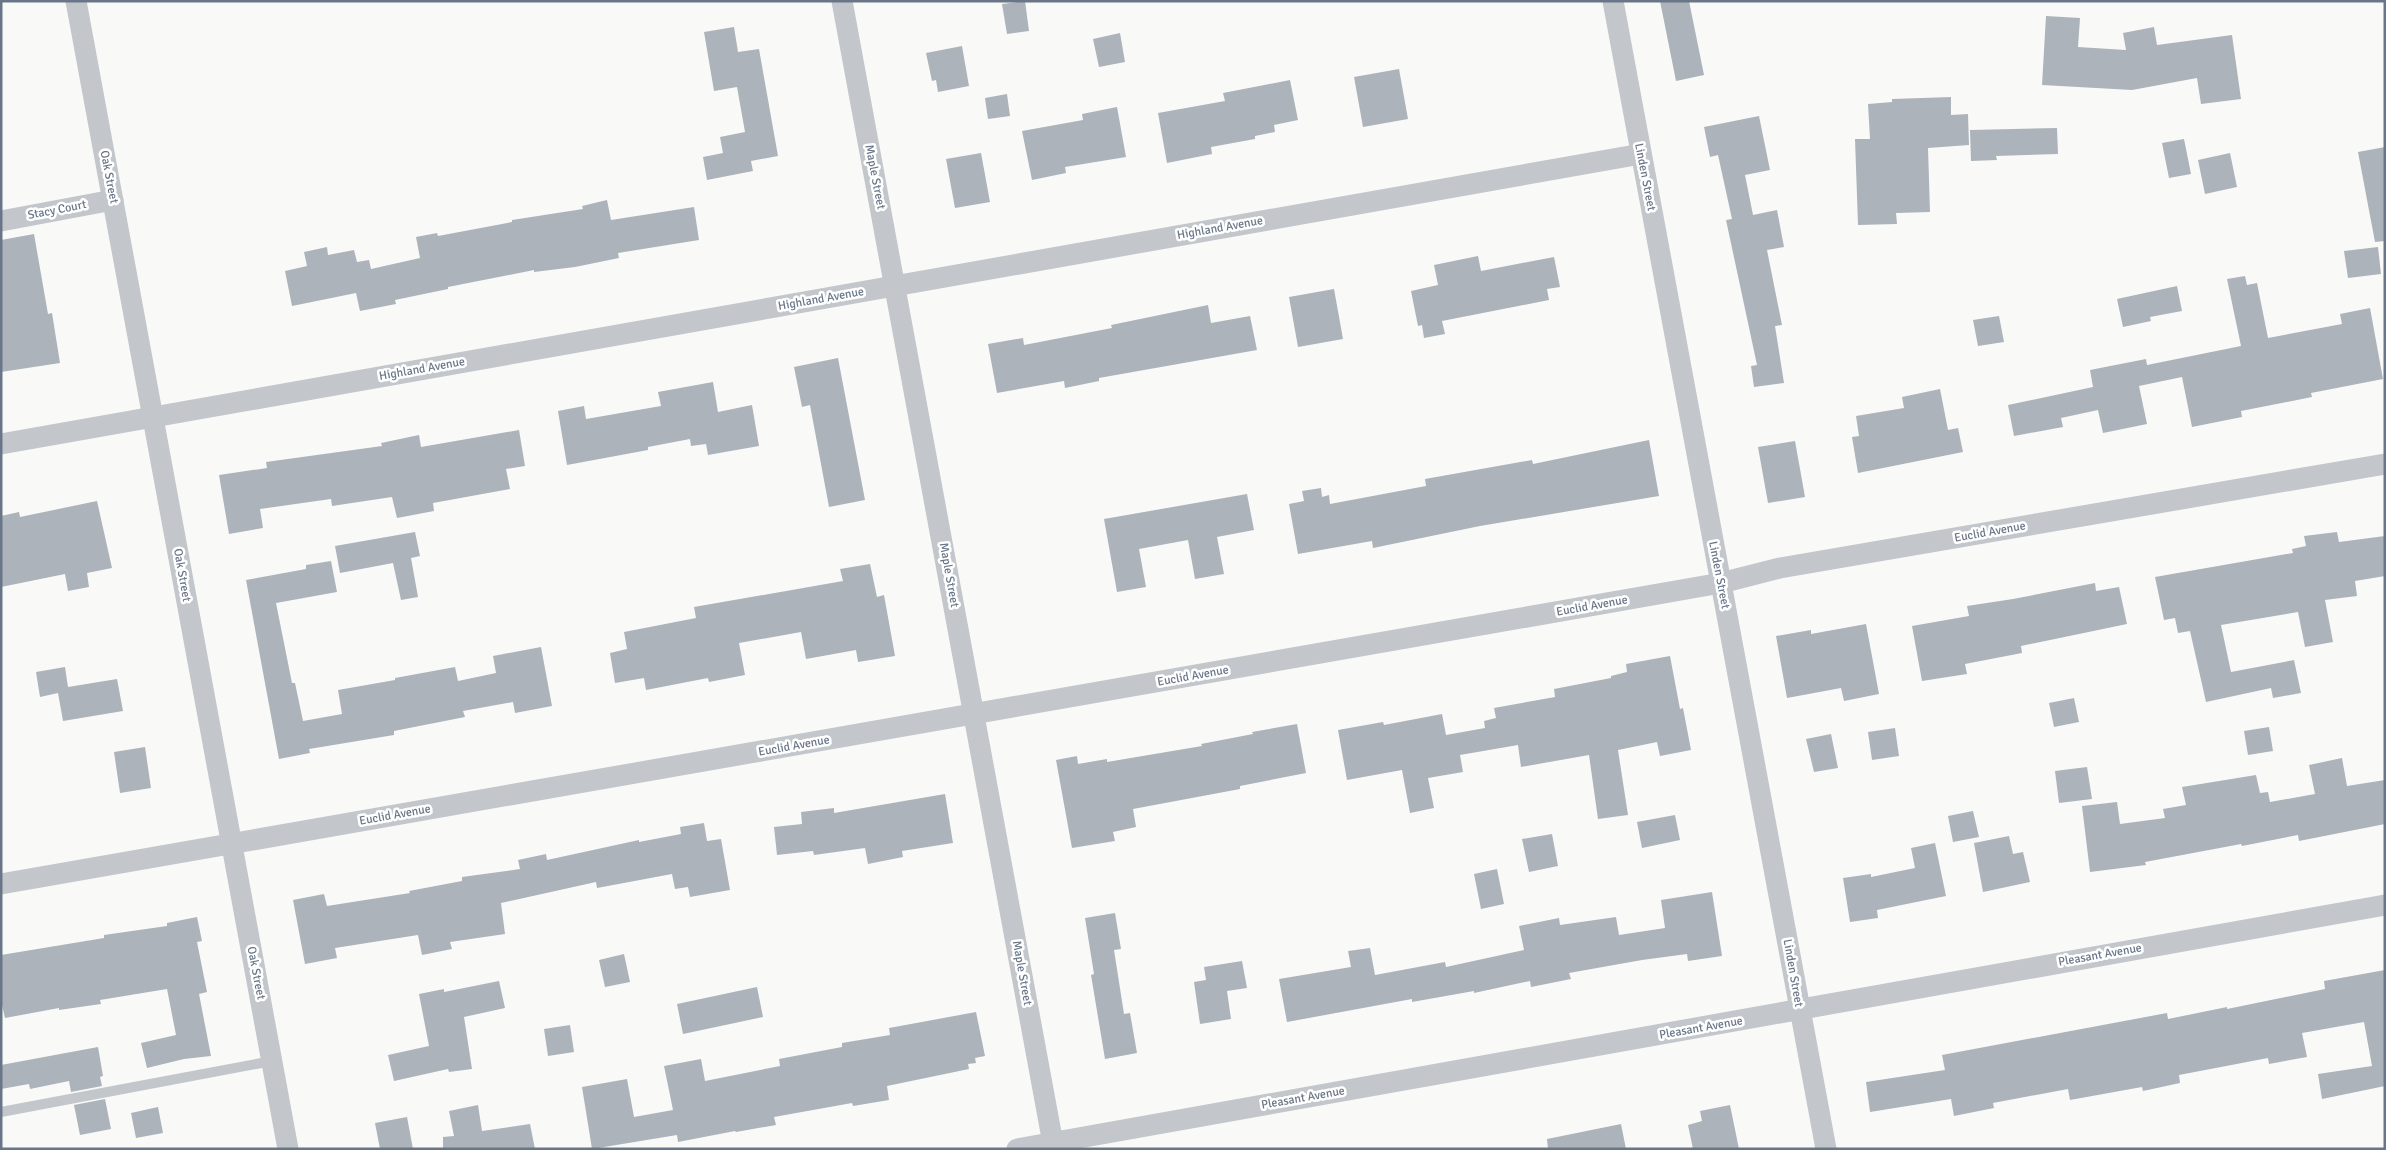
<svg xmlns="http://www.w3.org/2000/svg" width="2386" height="1150" viewBox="0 0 2386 1150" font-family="Signika,sans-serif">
<rect width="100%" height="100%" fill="#f9faf8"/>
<g fill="#acb3ba">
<path d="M 1025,1 L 1029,31 L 1007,34 L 1002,4 Z"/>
<path d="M 1660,1 L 1689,1 L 1704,75 L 1676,81 Z"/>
<path d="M 2046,16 L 2080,18 L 2078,47 L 2126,50 L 2123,33 L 2154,27 L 2157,45 L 2232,35 L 2241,99 L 2201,104 L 2197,78 L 2132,90 L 2042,85 Z"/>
<path d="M 734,27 L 738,52 L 759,49 L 778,156 L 751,161 L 753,171 L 707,180 L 703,157 L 723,153 L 720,137 L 745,132 L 737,87 L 714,91 L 704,32 Z"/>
<path d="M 1120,33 L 1125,62 L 1099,67 L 1093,39 Z"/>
<path d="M 962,46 L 969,86 L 938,92 L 936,80 L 932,81 L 926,53 Z"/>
<path d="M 1399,69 L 1408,119 L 1363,127 L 1354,77 Z"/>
<path d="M 1290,80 L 1298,120 L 1274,125 L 1275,132 L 1255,136 L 1255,139 L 1211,147 L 1212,154 L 1167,163 L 1158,113 L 1225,101 L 1223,93 Z"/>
<path d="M 1007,94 L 1010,116 L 988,119 L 985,98 Z"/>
<path d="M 1951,97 L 1951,115 L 1968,114 L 1969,145 L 1928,148 L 1930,212 L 1896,213 L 1897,224 L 1858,225 L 1855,139 L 1870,139 L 1868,104 L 1892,102 L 1892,99 Z"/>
<path d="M 1117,107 L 1126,157 L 1065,167 L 1066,173 L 1032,180 L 1022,131 L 1083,120 L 1082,114 Z"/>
<path d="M 1759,116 L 1770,170 L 1745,175 L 1753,215 L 1777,210 L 1784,247 L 1767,250 L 1782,325 L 1775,326 L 1784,383 L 1754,387 L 1751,366 L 1757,365 L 1726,220 L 1732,219 L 1718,155 L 1710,157 L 1704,127 Z"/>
<path d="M 2057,128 L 2058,154 L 1996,156 L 1997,160 L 1971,161 L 1970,130 Z"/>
<path d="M 2184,139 L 2191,174 L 2169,178 L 2162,143 Z"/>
<path d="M 2385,147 L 2385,241 L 2375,242 L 2358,152 Z"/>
<path d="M 981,153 L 990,202 L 955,208 L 946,159 Z"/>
<path d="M 2230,153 L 2237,187 L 2205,194 L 2198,160 Z"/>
<path d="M 607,200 L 611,220 L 694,207 L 699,240 L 618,253 L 619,258 L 575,267 L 534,272 L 534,270 L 448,287 L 448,289 L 395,300 L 396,304 L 360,311 L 356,293 L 292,306 L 285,271 L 307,266 L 304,252 L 327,247 L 328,255 L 354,250 L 357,262 L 369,260 L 371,269 L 420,258 L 416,237 L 437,233 L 438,236 L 512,222 L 512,220 L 583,209 L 582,206 Z"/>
<path d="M 34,234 L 48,314 L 52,313 L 60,363 L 1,372 L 1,240 Z"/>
<path d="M 2378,247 L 2381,274 L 2348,278 L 2344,251 Z"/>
<path d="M 1478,256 L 1481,271 L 1554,257 L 1560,287 L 1547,289 L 1549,300 L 1442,321 L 1445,334 L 1424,338 L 1422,325 L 1418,326 L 1411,291 L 1438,285 L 1434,265 Z"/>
<path d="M 2245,276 L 2247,285 L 2257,283 L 2268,338 L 2342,324 L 2340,314 L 2370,308 L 2383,379 L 2311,393 L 2312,397 L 2241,411 L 2242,417 L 2192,427 L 2182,377 L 2139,386 L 2147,424 L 2103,433 L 2098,410 L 2061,418 L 2063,427 L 2014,436 L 2008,405 L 2093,387 L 2090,370 L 2146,359 L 2147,365 L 2241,346 L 2227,279 Z"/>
<path d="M 2177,286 L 2182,311 L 2150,317 L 2151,321 L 2123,327 L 2117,299 Z"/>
<path d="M 1334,289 L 1343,339 L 1298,347 L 1289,297 Z"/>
<path d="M 1208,305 L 1211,323 L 1250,316 L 1257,350 L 1099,378 L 1099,381 L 1065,388 L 1064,381 L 997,393 L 988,344 L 1023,338 L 1024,345 L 1112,328 L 1111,325 Z"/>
<path d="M 1999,316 L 2004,342 L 1978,346 L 1973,320 Z"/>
<path d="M 838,358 L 865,500 L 829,507 L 810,405 L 802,407 L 794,367 Z"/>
<path d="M 713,382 L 718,412 L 752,405 L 759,446 L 708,455 L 706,444 L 691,446 L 690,439 L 648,447 L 648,450 L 567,465 L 558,411 L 584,406 L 586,419 L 661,406 L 658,392 Z"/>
<path d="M 1940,389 L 1948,430 L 1958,428 L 1963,452 L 1858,473 L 1852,437 L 1859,436 L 1856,416 L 1904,408 L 1902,397 Z"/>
<path d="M 519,430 L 525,466 L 506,469 L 510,489 L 433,503 L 434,511 L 397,518 L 392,497 L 332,506 L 331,499 L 260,509 L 263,528 L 229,534 L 219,475 L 267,468 L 266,462 L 382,446 L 381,443 L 419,435 L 421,447 Z"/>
<path d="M 1649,440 L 1659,496 L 1480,526 L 1373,548 L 1372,541 L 1298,554 L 1289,504 L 1304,501 L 1302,491 L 1321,488 L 1322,497 L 1329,495 L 1330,504 L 1426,486 L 1425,479 L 1532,460 L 1533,464 Z"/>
<path d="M 1795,441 L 1805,497 L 1768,503 L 1758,447 Z"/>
<path d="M 1247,494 L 1254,530 L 1217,537 L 1224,574 L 1195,579 L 1188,540 L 1139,549 L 1146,587 L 1117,592 L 1104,519 Z"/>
<path d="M 97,501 L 112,568 L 87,573 L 89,587 L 68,591 L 65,574 L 1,587 L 1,516 L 19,512 L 20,517 Z"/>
<path d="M 415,532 L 420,556 L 411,558 L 418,597 L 401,600 L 393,563 L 340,573 L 335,546 Z"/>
<path d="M 2337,532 L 2339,542 L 2385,536 L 2385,576 L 2355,581 L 2357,596 L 2325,600 L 2333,642 L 2305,647 L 2298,612 L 2221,625 L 2231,672 L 2294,660 L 2301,693 L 2273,698 L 2271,688 L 2206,702 L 2190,631 L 2178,633 L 2175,618 L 2164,620 L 2155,577 L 2293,553 L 2292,549 L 2306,546 L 2304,536 Z"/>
<path d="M 331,561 L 337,592 L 276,603 L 292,683 L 295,683 L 303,721 L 342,714 L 338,690 L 395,680 L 395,678 L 455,667 L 458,681 L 496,673 L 493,656 L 541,647 L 552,706 L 515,713 L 513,702 L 463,711 L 465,717 L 394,731 L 394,735 L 309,749 L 310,753 L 279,759 L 246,580 L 306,569 L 306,565 Z"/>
<path d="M 870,564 L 877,597 L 884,595 L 895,656 L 858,662 L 856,650 L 806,659 L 801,632 L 739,643 L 745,675 L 709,682 L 708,678 L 646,690 L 644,678 L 615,683 L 610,653 L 627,649 L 624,632 L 696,618 L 694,607 L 843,581 L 840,569 Z"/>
<path d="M 2095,583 L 2096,591 L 2119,587 L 2127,624 L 2021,646 L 2022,653 L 1965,664 L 1967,674 L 1922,681 L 1912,626 L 1969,616 L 1967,606 L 2013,599 Z"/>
<path d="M 1866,624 L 1879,694 L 1844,701 L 1841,688 L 1787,698 L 1776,636 L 1811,630 L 1811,634 Z"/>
<path d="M 1670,656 L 1680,709 L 1683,708 L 1691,750 L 1660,756 L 1657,742 L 1618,750 L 1628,815 L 1598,819 L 1589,755 L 1521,767 L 1518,745 L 1460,755 L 1463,772 L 1428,778 L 1434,808 L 1410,813 L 1402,770 L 1347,780 L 1338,730 L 1383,722 L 1384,725 L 1442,714 L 1446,735 L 1485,728 L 1484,721 L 1496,718 L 1494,708 L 1555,697 L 1554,689 L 1611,678 L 1611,676 L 1627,672 L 1626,664 Z"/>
<path d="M 65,667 L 68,687 L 117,679 L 123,711 L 63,721 L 58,693 L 40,697 L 36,672 Z"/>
<path d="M 2074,698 L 2079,722 L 2054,727 L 2049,703 Z"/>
<path d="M 1297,724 L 1306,773 L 1240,786 L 1240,789 L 1133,809 L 1136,827 L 1113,832 L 1115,841 L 1072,848 L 1056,760 L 1077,756 L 1078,764 L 1107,759 L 1107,762 L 1202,746 L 1201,744 L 1253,734 L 1252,732 Z"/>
<path d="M 2269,727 L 2273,751 L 2248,755 L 2244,731 Z"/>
<path d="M 1895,728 L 1899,756 L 1872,760 L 1868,732 Z"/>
<path d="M 1831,734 L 1838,768 L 1814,772 L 1806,739 Z"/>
<path d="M 145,747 L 151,788 L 120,793 L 114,752 Z"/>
<path d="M 2342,758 L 2347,786 L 2385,780 L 2385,824 L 2299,841 L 2298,835 L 2242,846 L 2241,844 L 2145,862 L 2146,865 L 2090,872 L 2082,806 L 2117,802 L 2120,824 L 2165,818 L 2163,809 L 2186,805 L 2182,787 L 2256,775 L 2260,793 L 2268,792 L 2270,802 L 2315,794 L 2309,765 Z"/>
<path d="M 2087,767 L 2092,799 L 2059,803 L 2055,771 Z"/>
<path d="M 945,794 L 953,843 L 902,851 L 903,857 L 868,864 L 865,848 L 814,855 L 813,851 L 777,855 L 774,827 L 802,824 L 801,812 L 834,808 L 834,813 Z"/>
<path d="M 1973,811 L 1979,837 L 1953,842 L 1948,816 Z"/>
<path d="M 1675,815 L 1680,840 L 1642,848 L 1637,822 Z"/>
<path d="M 704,823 L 707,841 L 721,839 L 730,890 L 690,897 L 688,887 L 675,889 L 672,874 L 597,888 L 596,882 L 501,903 L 505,934 L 450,942 L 452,949 L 422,955 L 418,935 L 335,948 L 337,958 L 305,964 L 293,900 L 324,894 L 327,906 L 410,893 L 409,891 L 462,881 L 462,877 L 520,869 L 518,860 L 546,854 L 547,860 L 639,840 L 639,842 L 681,834 L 680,827 Z"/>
<path d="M 1552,834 L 1558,866 L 1529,872 L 1522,839 Z"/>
<path d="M 2009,836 L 2013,854 L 2023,852 L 2030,882 L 1983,892 L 1974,843 Z"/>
<path d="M 1935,843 L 1946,896 L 1877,910 L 1878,918 L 1850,922 L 1843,878 L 1871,874 L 1871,877 L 1915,868 L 1911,848 Z"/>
<path d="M 1497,869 L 1504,904 L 1481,909 L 1474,874 Z"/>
<path d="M 1712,892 L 1722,956 L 1688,961 L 1687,954 L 1642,960 L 1569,973 L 1571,979 L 1531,987 L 1530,981 L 1474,993 L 1474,991 L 1412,1002 L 1412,999 L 1287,1022 L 1279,979 L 1351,967 L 1348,951 L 1370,948 L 1375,975 L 1445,962 L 1446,967 L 1524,950 L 1519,926 L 1559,918 L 1560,925 L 1616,917 L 1619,935 L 1665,928 L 1661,900 Z"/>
<path d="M 1115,913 L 1121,949 L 1114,950 L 1124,1014 L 1130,1013 L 1137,1053 L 1105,1059 L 1091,975 L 1094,974 L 1085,918 Z"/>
<path d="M 197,917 L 202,941 L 197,942 L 207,992 L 199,994 L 211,1056 L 184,1059 L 147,1068 L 141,1043 L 176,1035 L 167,989 L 100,1000 L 101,1004 L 59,1010 L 59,1008 L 5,1018 L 1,1001 L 1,955 L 104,938 L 104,935 L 167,926 L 167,923 Z"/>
<path d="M 624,954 L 630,982 L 605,987 L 599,960 Z"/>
<path d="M 1242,961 L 1247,988 L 1227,991 L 1231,1019 L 1200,1024 L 1194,982 L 1206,980 L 1204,967 Z"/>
<path d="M 2385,970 L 2385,1086 L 2322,1099 L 2318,1074 L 2372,1066 L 2364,1022 L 2302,1033 L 2307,1057 L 2269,1064 L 2268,1058 L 2179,1075 L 2180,1083 L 2143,1091 L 2142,1087 L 2070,1100 L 2068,1089 L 1993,1103 L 1994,1108 L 1954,1116 L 1951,1099 L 1870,1112 L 1866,1082 L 1945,1070 L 1942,1055 L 2167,1013 L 2168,1019 L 2227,1007 L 2227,1009 L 2325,989 L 2324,981 Z"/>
<path d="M 499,981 L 505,1008 L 464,1017 L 472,1069 L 449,1072 L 448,1069 L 394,1081 L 388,1055 L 429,1046 L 419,994 L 444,989 L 444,992 Z"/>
<path d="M 757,987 L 763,1017 L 683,1034 L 677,1004 Z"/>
<path d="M 976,1012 L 985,1056 L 975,1058 L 976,1063 L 968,1064 L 969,1069 L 887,1086 L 889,1100 L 853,1106 L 852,1103 L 774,1117 L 776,1125 L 736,1132 L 735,1131 L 678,1142 L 677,1135 L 592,1149 L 582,1087 L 627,1079 L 634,1117 L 673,1110 L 664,1066 L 701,1059 L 705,1081 L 780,1066 L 779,1059 L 842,1047 L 842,1043 L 890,1035 L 889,1028 Z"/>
<path d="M 570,1025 L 574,1052 L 548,1056 L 544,1029 Z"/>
<path d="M 98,1047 L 103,1076 L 100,1077 L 102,1086 L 71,1092 L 69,1081 L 30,1089 L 29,1084 L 1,1089 L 1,1065 Z"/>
<path d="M 105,1099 L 111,1129 L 80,1135 L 74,1105 Z"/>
<path d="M 478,1105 L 482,1131 L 530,1124 L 535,1149 L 443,1149 L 443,1137 L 454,1136 L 449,1111 Z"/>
<path d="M 1730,1105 L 1739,1149 L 1693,1149 L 1688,1125 L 1702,1121 L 1700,1111 Z"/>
<path d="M 158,1107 L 163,1133 L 136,1138 L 131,1113 Z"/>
<path d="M 407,1117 L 413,1149 L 380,1149 L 375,1123 Z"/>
<path d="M 1621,1124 L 1626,1149 L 1548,1149 L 1547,1139 Z"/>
</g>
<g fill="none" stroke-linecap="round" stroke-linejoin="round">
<path stroke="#c3c7cb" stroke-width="10" d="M 1,1112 L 272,1061"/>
<g stroke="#c3c7cb" stroke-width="21">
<path d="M 76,1 L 288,1149"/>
<path d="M 842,1 L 1054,1149"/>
<path d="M 1613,1 L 1826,1149"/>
<path d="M 1,221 L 113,200"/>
<path d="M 1,444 L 1641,154"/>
<path d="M 1,884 L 1721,583 L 1780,568 L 2385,464"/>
<path d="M 1017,1149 L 2385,905"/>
</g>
</g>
<g text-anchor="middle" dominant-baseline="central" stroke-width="5" stroke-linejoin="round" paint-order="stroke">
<g font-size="12" fill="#697688" stroke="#fff">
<text transform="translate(109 177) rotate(79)">Oak Street</text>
<text transform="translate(875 177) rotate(79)">Maple Street</text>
<text transform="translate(1645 177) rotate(79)">Linden Street</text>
<text transform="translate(57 210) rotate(-11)">Stacy Court</text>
<text transform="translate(1220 228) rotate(-10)">Highland Avenue</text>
<text transform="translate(821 299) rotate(-10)">Highland Avenue</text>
<text transform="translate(422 369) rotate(-10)">Highland Avenue</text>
<text transform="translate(1990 532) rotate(-10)">Euclid Avenue</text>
<text transform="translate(182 575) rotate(80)">Oak Street</text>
<text transform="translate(949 575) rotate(80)">Maple Street</text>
<text transform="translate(1719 575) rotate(79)">Linden Street</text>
<text transform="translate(1592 606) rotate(-10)">Euclid Avenue</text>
<text transform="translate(1193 676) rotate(-10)">Euclid Avenue</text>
<text transform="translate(794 746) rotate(-10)">Euclid Avenue</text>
<text transform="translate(395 815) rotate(-10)">Euclid Avenue</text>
<text transform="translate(2100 955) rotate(-10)">Pleasant Avenue</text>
<text transform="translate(256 973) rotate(79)">Oak Street</text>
<text transform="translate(1022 973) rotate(80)">Maple Street</text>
<text transform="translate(1793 973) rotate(80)">Linden Street</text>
<text transform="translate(1701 1028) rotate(-10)">Pleasant Avenue</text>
<text transform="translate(1303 1098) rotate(-10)">Pleasant Avenue</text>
</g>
</g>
<rect width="2386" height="1150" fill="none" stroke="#697688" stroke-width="5"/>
</svg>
